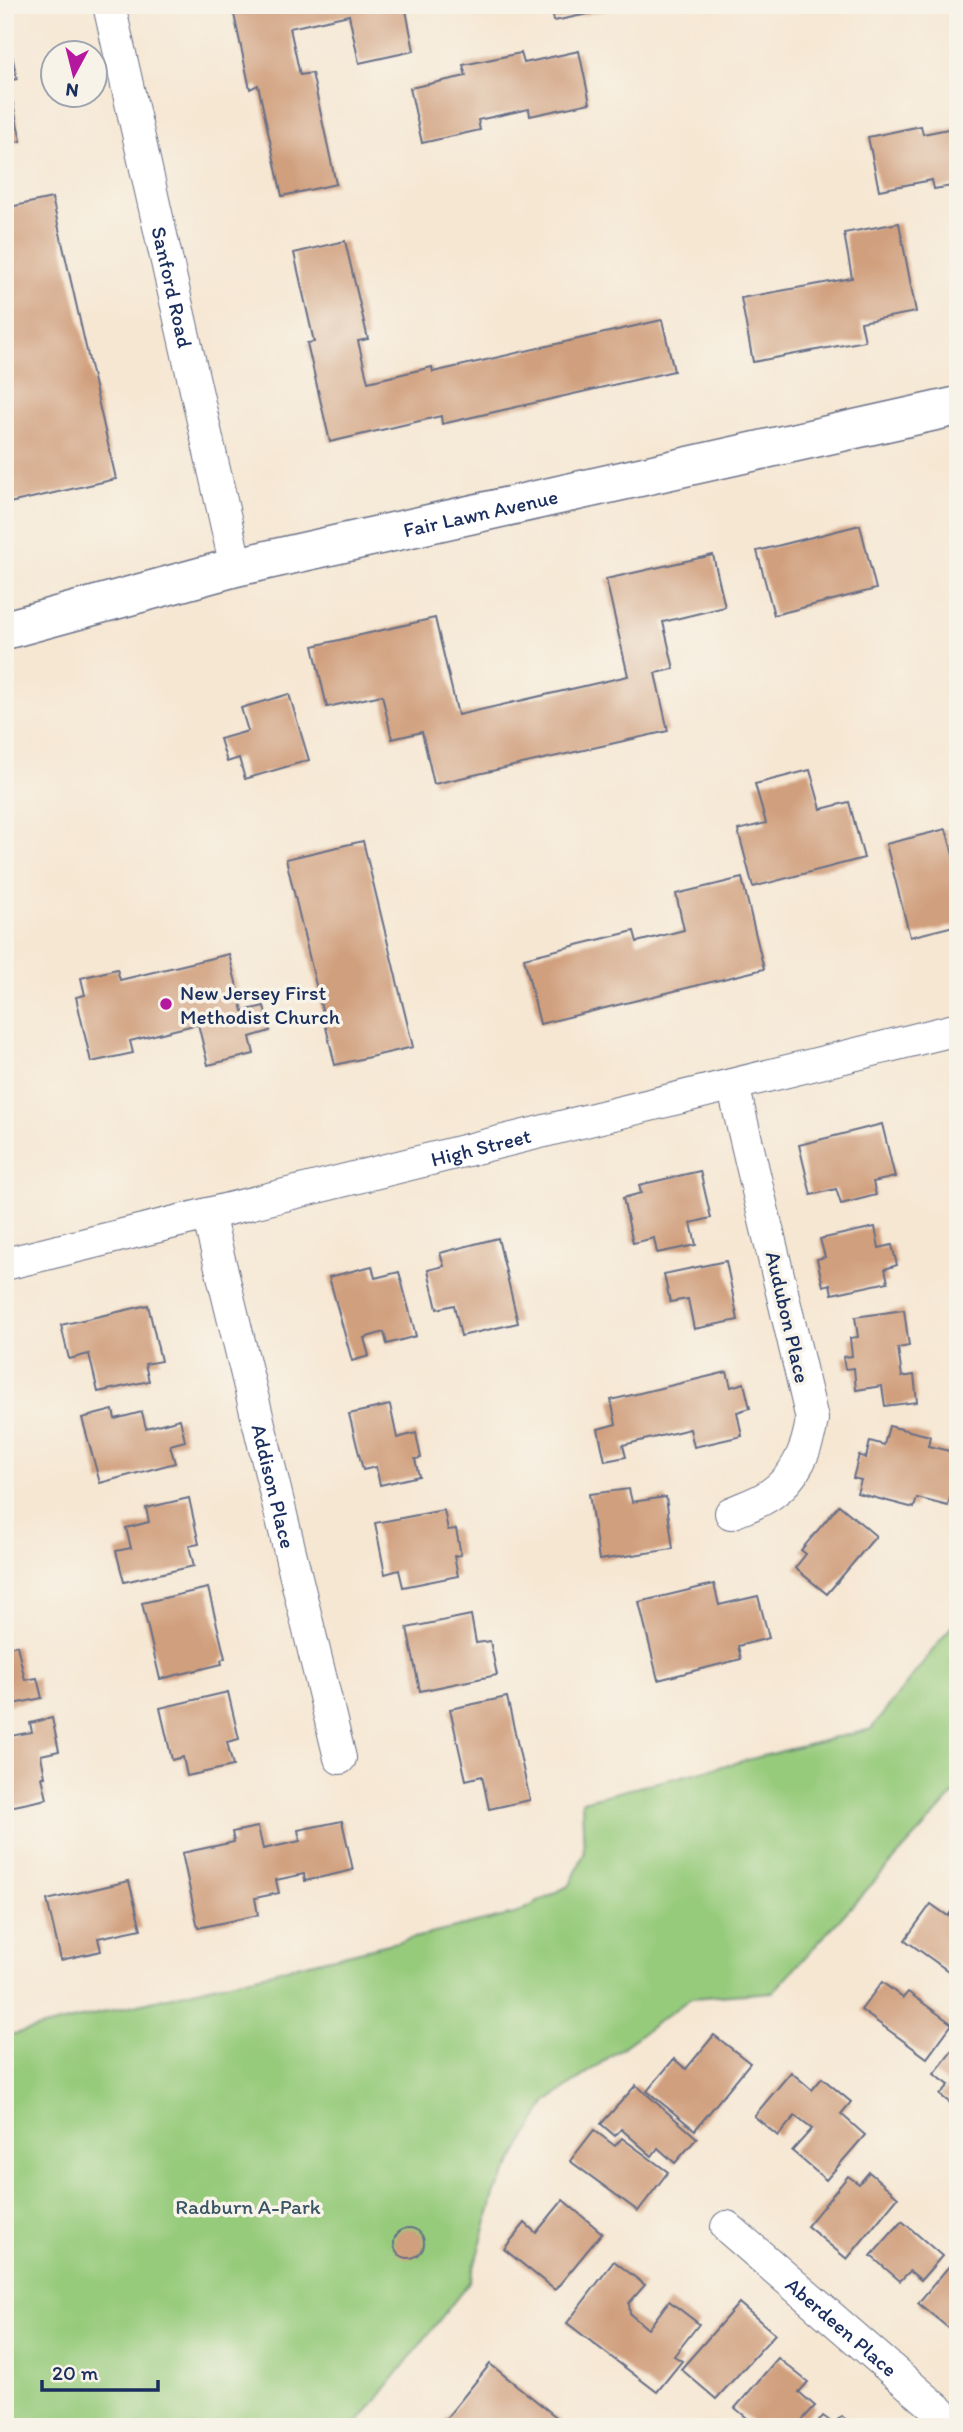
<svg xmlns="http://www.w3.org/2000/svg" width="963" height="2432" viewBox="0 0 963 2432" font-family="Itim,sans-serif">
<rect width="100%" height="100%" fill="#f7f3e8"/>
<filter id="ink" filterUnits="userSpaceOnUse"><feTurbulence type="fractalNoise" baseFrequency=".0143" numOctaves="2"/><feDisplacementMap in="SourceGraphic" scale="14" xChannelSelector="R" yChannelSelector="G"/><feConvolveMatrix kernelMatrix="1 2 1 2 8 2 1 2 1" color-interpolation-filters="sRGB"/></filter>
<filter id="wash" filterUnits="userSpaceOnUse"><feTurbulence type="fractalNoise" baseFrequency=".00686" numOctaves="4" result="noise"/><feDisplacementMap in="SourceGraphic" scale="28" xChannelSelector="R" yChannelSelector="G"/><feGaussianBlur stdDeviation="1.57" result="paint"/><feColorMatrix in="noise" values="0 0 0 0 0 0 0 0 0 0 0 0 0 0 0 0 0 1.4 0 .05"/><feComposite in="paint" operator="in"/></filter>
<g filter="url(#wash)">
<rect width="100%" height="100%" fill="#f6e7d3"/>
<path fill="#97cb7c" stroke="#597d6d" stroke-width="2" d="M 958,1618 L 958,1790 L 773,1992 L 691,1998 L 547,2102 L 495,2192 L 470,2281 L 355,2427 L 5,2427 L 5,2036 L 518,1913 L 570,1885 L 584,1854 L 582,1801 L 871,1729 Z"/>
<g id="blocks">
<g fill="#d09f7d">
<path d="M 232,5 L 405,5 L 414,51 L 359,63 L 349,15 L 290,28 L 300,75 L 312,73 L 336,184 L 282,196 L 258,85 L 250,89 Z"/>
<path d="M 551,5 L 611,5 L 612,9 L 554,21 Z"/>
<path d="M 11,50 L 17,79 L 8,81 L 21,141 L 5,144 L 5,52 Z"/>
<path d="M 579,51 L 590,103 L 530,116 L 529,109 L 478,120 L 480,130 L 422,143 L 410,88 L 466,76 L 463,65 L 521,53 L 524,63 Z"/>
<path d="M 921,126 L 923,134 L 958,127 L 958,185 L 934,189 L 932,180 L 879,190 L 868,137 Z"/>
<path d="M 52,198 L 116,479 L 5,504 L 5,208 Z"/>
<path d="M 899,223 L 916,312 L 861,322 L 865,341 L 753,362 L 741,298 L 852,278 L 844,233 Z"/>
<path d="M 345,241 L 368,339 L 358,341 L 368,382 L 432,367 L 433,372 L 662,320 L 674,371 L 442,424 L 441,416 L 330,442 L 307,343 L 314,342 L 294,253 Z"/>
<path d="M 860,525 L 876,589 L 774,615 L 757,551 Z"/>
<path d="M 713,555 L 725,607 L 663,622 L 674,669 L 655,673 L 668,731 L 434,784 L 422,732 L 392,739 L 382,695 L 327,707 L 313,646 L 435,618 L 458,715 L 628,676 L 606,579 Z"/>
<path d="M 289,694 L 309,760 L 245,779 L 239,758 L 227,762 L 220,739 L 248,731 L 241,708 Z"/>
<path d="M 810,770 L 821,809 L 849,802 L 864,858 L 753,887 L 738,830 L 766,823 L 755,784 Z"/>
<path d="M 946,829 L 955,862 L 958,861 L 958,925 L 910,937 L 886,844 Z"/>
<path d="M 363,841 L 413,1047 L 335,1065 L 286,859 Z"/>
<path d="M 742,878 L 764,969 L 540,1024 L 524,958 L 634,931 L 637,942 L 684,930 L 676,894 Z"/>
<path d="M 229,954 L 243,1011 L 264,1006 L 270,1031 L 250,1037 L 254,1054 L 208,1065 L 198,1024 L 130,1041 L 133,1053 L 91,1062 L 76,997 L 85,995 L 81,978 L 117,969 L 120,980 Z"/>
<path d="M 882,1124 L 895,1177 L 873,1182 L 876,1195 L 841,1204 L 836,1189 L 811,1195 L 799,1145 Z"/>
<path d="M 700,1171 L 711,1218 L 691,1223 L 696,1245 L 657,1253 L 654,1238 L 633,1243 L 623,1198 L 641,1193 L 639,1185 Z"/>
<path d="M 875,1227 L 879,1248 L 892,1245 L 897,1265 L 885,1269 L 888,1282 L 832,1294 L 830,1284 L 823,1286 L 817,1259 L 825,1257 L 820,1239 Z"/>
<path d="M 498,1238 L 518,1323 L 461,1336 L 454,1305 L 437,1309 L 428,1270 L 444,1266 L 440,1253 Z"/>
<path d="M 726,1261 L 738,1320 L 694,1329 L 688,1299 L 670,1302 L 664,1274 Z"/>
<path d="M 372,1266 L 375,1278 L 399,1272 L 416,1336 L 387,1344 L 384,1332 L 364,1338 L 369,1356 L 352,1361 L 329,1277 Z"/>
<path d="M 148,1305 L 161,1361 L 145,1364 L 149,1381 L 98,1392 L 89,1354 L 69,1359 L 61,1325 Z"/>
<path d="M 904,1310 L 909,1346 L 898,1348 L 902,1377 L 914,1375 L 917,1402 L 885,1406 L 882,1386 L 856,1390 L 854,1368 L 845,1369 L 843,1357 L 852,1356 L 850,1338 L 858,1337 L 855,1317 Z"/>
<path d="M 727,1372 L 731,1387 L 744,1383 L 750,1408 L 737,1412 L 742,1436 L 694,1447 L 690,1429 L 623,1445 L 626,1457 L 605,1461 L 598,1429 L 616,1424 L 611,1400 Z"/>
<path d="M 390,1405 L 397,1438 L 416,1433 L 421,1458 L 415,1459 L 419,1476 L 380,1485 L 376,1467 L 363,1470 L 349,1414 Z"/>
<path d="M 113,1410 L 115,1419 L 142,1412 L 146,1428 L 180,1419 L 185,1441 L 170,1445 L 175,1463 L 100,1483 L 82,1418 Z"/>
<path d="M 889,1426 L 930,1436 L 928,1446 L 958,1453 L 958,1468 L 948,1506 L 917,1498 L 914,1508 L 857,1493 L 861,1480 L 853,1478 L 859,1455 L 866,1458 L 870,1441 L 884,1445 Z"/>
<path d="M 629,1489 L 632,1502 L 666,1497 L 673,1549 L 599,1560 L 589,1494 Z"/>
<path d="M 189,1498 L 199,1544 L 189,1546 L 194,1566 L 124,1582 L 116,1551 L 131,1548 L 126,1528 L 149,1522 L 146,1508 Z"/>
<path d="M 839,1505 L 876,1536 L 827,1594 L 795,1568 L 806,1554 L 801,1550 Z"/>
<path d="M 444,1510 L 448,1530 L 456,1529 L 461,1555 L 454,1556 L 458,1576 L 403,1587 L 399,1570 L 385,1574 L 375,1523 Z"/>
<path d="M 714,1584 L 719,1605 L 758,1596 L 769,1638 L 738,1646 L 741,1659 L 658,1680 L 639,1602 Z"/>
<path d="M 208,1588 L 225,1658 L 221,1660 L 222,1664 L 160,1679 L 142,1603 Z"/>
<path d="M 471,1615 L 476,1643 L 490,1641 L 497,1675 L 420,1691 L 407,1628 Z"/>
<path d="M 17,1645 L 25,1680 L 37,1678 L 42,1698 L 5,1706 L 5,1648 Z"/>
<path d="M 228,1692 L 239,1739 L 227,1742 L 233,1766 L 187,1776 L 183,1757 L 172,1760 L 160,1708 Z"/>
<path d="M 507,1697 L 530,1800 L 489,1809 L 482,1776 L 466,1780 L 450,1709 Z"/>
<path d="M 52,1718 L 59,1751 L 41,1755 L 45,1777 L 42,1777 L 47,1799 L 5,1808 L 5,1737 L 32,1732 L 30,1723 Z"/>
<path d="M 342,1821 L 353,1870 L 305,1881 L 304,1874 L 276,1880 L 279,1893 L 255,1898 L 258,1915 L 198,1928 L 182,1853 L 234,1842 L 232,1832 L 258,1827 L 263,1849 L 300,1841 L 298,1830 Z"/>
<path d="M 129,1881 L 141,1929 L 98,1938 L 101,1951 L 61,1960 L 47,1900 Z"/>
<path d="M 931,1904 L 948,1916 L 956,1905 L 958,1906 L 958,1978 L 905,1940 Z"/>
<path d="M 882,1982 L 903,1998 L 908,1992 L 952,2024 L 927,2058 L 861,2010 Z"/>
<path d="M 714,2035 L 750,2063 L 695,2130 L 647,2091 L 674,2059 L 686,2069 Z"/>
<path d="M 956,2046 L 958,2047 L 958,2109 L 940,2095 L 949,2085 L 934,2074 Z"/>
<path d="M 791,2072 L 812,2090 L 822,2078 L 851,2102 L 841,2114 L 865,2135 L 826,2180 L 792,2151 L 812,2129 L 795,2116 L 778,2136 L 754,2116 Z"/>
<path d="M 636,2085 L 697,2138 L 675,2163 L 658,2148 L 652,2156 L 621,2129 L 615,2136 L 601,2124 Z"/>
<path d="M 594,2130 L 615,2146 L 622,2138 L 668,2172 L 638,2211 L 570,2161 Z"/>
<path d="M 869,2172 L 898,2197 L 847,2259 L 807,2226 L 848,2176 L 859,2184 Z"/>
<path d="M 563,2200 L 602,2233 L 555,2290 L 504,2249 L 525,2223 L 536,2233 Z"/>
<path d="M 902,2221 L 942,2256 L 921,2280 L 910,2271 L 900,2281 L 871,2256 Z"/>
<circle cx="409" cy="2243" r="15"/>
<path d="M 614,2261 L 645,2285 L 629,2303 L 630,2314 L 648,2329 L 669,2301 L 699,2324 L 674,2356 L 682,2361 L 657,2392 L 567,2323 Z"/>
<path d="M 950,2265 L 958,2272 L 958,2336 L 918,2303 Z"/>
<path d="M 739,2303 L 775,2334 L 716,2399 L 681,2369 Z"/>
<path d="M 778,2358 L 808,2382 L 799,2392 L 815,2406 L 796,2427 L 777,2427 L 774,2425 L 773,2427 L 758,2427 L 735,2408 Z"/>
<path d="M 490,2364 L 565,2424 L 563,2427 L 439,2427 Z"/>
<path d="M 823,2416 L 834,2424 L 841,2416 L 855,2427 L 814,2427 Z"/>
</g>
</g>
</g>
<g filter="url(#ink)">
<use href="#blocks" fill-opacity="0" stroke="#686f87" stroke-width="2"/>
<g fill="none" stroke-linecap="round" stroke-linejoin="round">
<g stroke="#686f87" stroke-width="34">
<g id="street">
<path id="s1" d="M 109,5 L 236,567"/>
<path id="s2" d="M 208,1214 L 340,1758"/>
<path id="s3" d="M 5,1264 L 958,1029"/>
<path d="M 731,1513 C 744,1507 759,1503 771,1494 C 796,1477 808,1448 812,1419 L 733,1085"/>
<path id="s4" d="M 727,2227 L 958,2427"/>
</g>
</g>
<g stroke="#686f87" stroke-width="41">
<g id="secondary">
<path id="s5" d="M 5,630 L 236,567 L 958,406"/>
</g>
</g>
<use href="#street" stroke="#fff" stroke-width="32"/>
<use href="#secondary" stroke="#fff" stroke-width="38"/>
</g>
</g>
<circle fill="#b5179e" stroke="#f7f3e8" stroke-width="2.5" cx="166" cy="1004" r="7"/>
<g text-anchor="middle" dominant-baseline="central" stroke-width="7" stroke-linejoin="round" paint-order="stroke">
<g font-size="21" fill="#1b2f5e" stroke="#f7f3e8">
<text stroke="none"><textPath href="#s1" startOffset="289">Sanford Road</textPath></text>
<text stroke="none"><textPath href="#s5" startOffset="490">Fair Lawn Avenue</textPath></text>
<text stroke="none"><textPath href="#s3" startOffset="490">High Street</textPath></text>
<text transform="translate(788 1317) rotate(77)">Audubon Place</text>
<text stroke="none"><textPath href="#s2" startOffset="280">Addison Place</textPath></text>
<text stroke="none"><textPath href="#s4" startOffset="152">Aberdeen Place</textPath></text>
</g>
<g font-size="21" fill="#1b2f5e" stroke="#f7f3e8" text-anchor="start">
<text x="180" y="992">New Jersey First<tspan x="180" dy="24">Methodist Church</tspan></text>
</g>
<g font-size="21" fill="#3a5666" stroke="#f7f3e8">
<text x="248" y="2206">Radburn A-Park</text>
</g>
</g>
<rect width="963" height="2432" fill="none" stroke="#f7f3e8" stroke-width="28"/>
<g transform="translate(74 74) rotate(187)"><circle r="33" fill="#f7f3e8" stroke="#9fa5b1" stroke-width="2"/>
<path d="M0-5L12 26L0 18L-12 26Z" fill="#b5179e"/>
<text y="-10" font-size="19" font-weight="bold" text-anchor="middle" fill="#1b2f5e">N</text>
</g>
<path d="M42 2380v10h116v-10" fill="none" stroke="#1b2f5e" stroke-width="3.5"/>
<text x="52" y="2380" font-size="21" fill="#1b2f5e" stroke="#f7f3e8" stroke-width="5" paint-order="stroke">20 m</text>
</svg>
